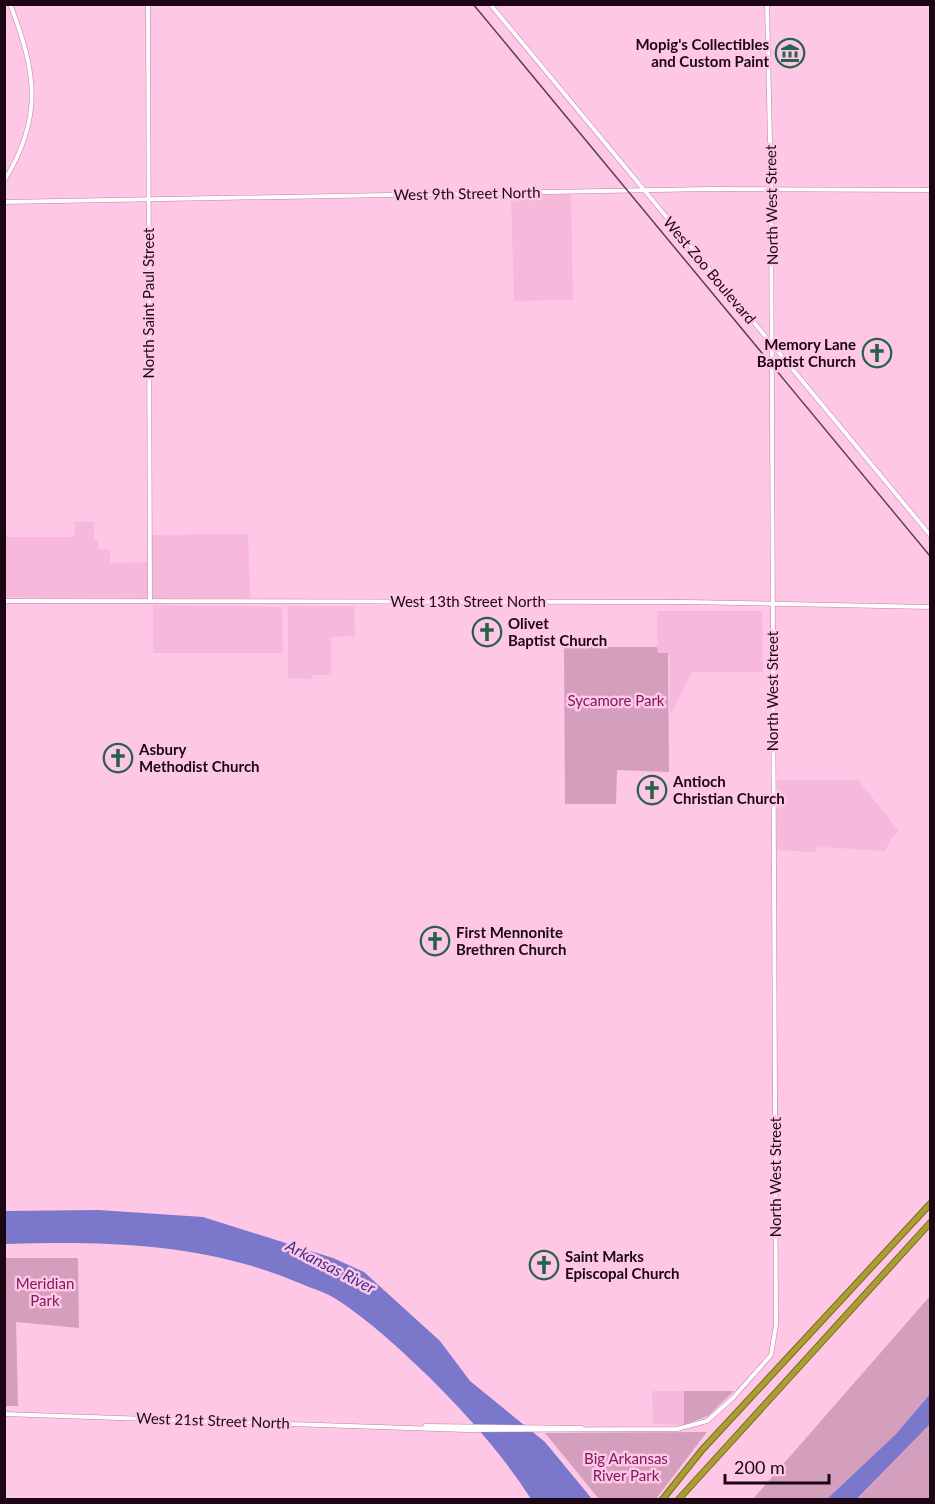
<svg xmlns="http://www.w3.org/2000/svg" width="935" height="1504" viewBox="0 0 935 1504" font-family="Lato,sans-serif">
<rect width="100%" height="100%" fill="#fec7e6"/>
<g fill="#f6b9dc">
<path d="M 571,194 L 573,300 L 514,301 L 511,197 Z"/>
<path d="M 75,521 L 94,522 L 94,540 L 98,541 L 98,549 L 110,550 L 110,563 L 147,562 L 147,598 L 5,597 L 5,537 L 74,537 Z"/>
<path d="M 248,534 L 250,598 L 153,598 L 152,535 Z"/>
<path d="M 153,605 L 282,607 L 283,653 L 153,653 Z"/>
<path d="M 288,606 L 354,606 L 355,636 L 331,637 L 331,675 L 312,675 L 312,679 L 288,678 Z"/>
<path d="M 657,611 L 762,611 L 763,672 L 692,672 L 670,715 L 670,654 L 657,653 Z"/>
<path d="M 777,780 L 858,780 L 899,831 L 891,839 L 885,851 L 820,847 L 813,852 L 777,850 Z"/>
<path d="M 652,1391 L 684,1391 L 684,1425 L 653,1424 Z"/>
</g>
<g fill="#d49ebd">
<path d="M 564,647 L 657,647 L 658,653 L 668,653 L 669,772 L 617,770 L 616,804 L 565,804 Z"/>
<path d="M 5,1258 L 78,1258 L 79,1328 L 16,1322 L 18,1406 L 5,1406 Z"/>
<path d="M 930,1296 L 930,1394 L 896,1434 L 827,1499 L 752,1500 Z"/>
<path d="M 684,1391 L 734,1391 L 708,1416 L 684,1425 Z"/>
<path d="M 930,1424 L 930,1499 L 857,1500 Z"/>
<path d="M 707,1432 L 655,1500 L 599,1499 L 545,1433 Z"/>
</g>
<g fill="#7b77ca">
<path d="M 99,1210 L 203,1217 L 333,1258 L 364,1272 L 440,1341 L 470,1381 L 545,1442 L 592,1499 L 531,1499 C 503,1455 467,1415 430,1378 C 401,1350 370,1321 336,1299 C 325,1292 311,1288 299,1283 C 206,1243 104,1241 5,1244 L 4,1211 Z"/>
<path d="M 930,1394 L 930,1424 L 857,1499 L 827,1499 L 896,1434 Z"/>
</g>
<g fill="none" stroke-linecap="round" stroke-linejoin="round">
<g stroke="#c07fa5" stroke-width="5">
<g id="tertiary">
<path d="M 148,4 L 150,601"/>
<path d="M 4,202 L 710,189 L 930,190"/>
<path d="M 4,601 L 688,602 L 930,607"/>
</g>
</g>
<g stroke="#c07fa5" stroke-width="5">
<g id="secondary">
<path d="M 490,4 L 930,535"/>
<path d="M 4,181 C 44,117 36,71 10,4"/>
<path d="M 4,1414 L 467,1430 L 677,1429 L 707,1421 L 733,1398 L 771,1355 L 776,1325 L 771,188 L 767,4"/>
<path d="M 425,1426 L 582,1428"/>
</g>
</g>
<g stroke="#786927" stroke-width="7">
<g id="motorway">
<path d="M 662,1500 L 702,1450 L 930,1204"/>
<path d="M 678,1500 L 930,1223"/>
</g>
</g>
<use href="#tertiary" stroke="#fff" stroke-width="4"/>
<use href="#secondary" stroke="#fff" stroke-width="4"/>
<use href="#motorway" stroke="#a99f31" stroke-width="5"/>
<path stroke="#5f3f52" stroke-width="1.5" d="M 473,4 L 930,556"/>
</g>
<defs>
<g id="museum-ring" transform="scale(1.5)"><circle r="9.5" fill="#fec7e6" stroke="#29624b" stroke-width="1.5"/><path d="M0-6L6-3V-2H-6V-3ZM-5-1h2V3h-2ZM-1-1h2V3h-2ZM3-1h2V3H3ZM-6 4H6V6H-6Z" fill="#29624b"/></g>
<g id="church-ring" transform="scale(1.5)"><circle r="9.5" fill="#fec7e6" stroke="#29624b" stroke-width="1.5"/><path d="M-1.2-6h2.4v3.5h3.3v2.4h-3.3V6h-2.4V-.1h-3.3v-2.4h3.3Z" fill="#29624b"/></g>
</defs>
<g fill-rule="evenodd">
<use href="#museum-ring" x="790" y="53"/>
<use href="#church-ring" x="877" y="353"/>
<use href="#church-ring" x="487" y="632"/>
<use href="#church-ring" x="118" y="758"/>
<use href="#church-ring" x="652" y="790"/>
<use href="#church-ring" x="435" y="941"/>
<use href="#church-ring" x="544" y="1265"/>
</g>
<g text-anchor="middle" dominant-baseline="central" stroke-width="5" stroke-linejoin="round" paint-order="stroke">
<g font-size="15" font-weight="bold" fill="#1c0614" stroke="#fec7e6" text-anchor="start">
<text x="769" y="44" text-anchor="end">Mopig's Collectibles<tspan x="769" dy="17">and Custom Paint</tspan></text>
<text x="856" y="344" text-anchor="end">Memory Lane<tspan x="856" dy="17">Baptist Church</tspan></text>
<text x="508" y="623">Olivet<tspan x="508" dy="17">Baptist Church</tspan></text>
<text x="139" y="749">Asbury<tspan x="139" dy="17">Methodist Church</tspan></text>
<text x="673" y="781">Antioch<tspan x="673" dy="17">Christian Church</tspan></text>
<text x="456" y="932">First Mennonite<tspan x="456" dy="17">Brethren Church</tspan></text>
<text x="565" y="1256">Saint Marks<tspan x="565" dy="17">Episcopal Church</tspan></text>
</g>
<g font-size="15" fill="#1c0614" stroke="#fec7e6">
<text transform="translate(467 193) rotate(-1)">West 9th Street North</text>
<text transform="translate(771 205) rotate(-91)">North West Street</text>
<text transform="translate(710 270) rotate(50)">West Zoo Boulevard</text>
<text transform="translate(148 303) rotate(-90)">North Saint Paul Street</text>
<text x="468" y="601">West 13th Street North</text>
<text transform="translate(772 691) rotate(-90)">North West Street</text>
<text transform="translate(775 1177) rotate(-90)">North West Street</text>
<text transform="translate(213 1420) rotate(2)">West 21st Street North</text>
</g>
<g font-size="15" fill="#7e175e" stroke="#fec7e6">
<text x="616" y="700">Sycamore Park</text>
<text x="45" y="1283">Meridian<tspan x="45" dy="17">Park</tspan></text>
<text x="626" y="1458">Big Arkansas<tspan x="626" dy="17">River Park</tspan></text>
</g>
<g font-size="16" font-style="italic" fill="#3e2e90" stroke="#fec7e6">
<text transform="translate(331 1266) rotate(27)">Arkansas River</text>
</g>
</g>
<rect width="935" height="1504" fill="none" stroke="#1c0614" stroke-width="12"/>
<path d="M725 1474v9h104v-9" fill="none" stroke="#1c0614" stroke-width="3"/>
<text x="734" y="1474" font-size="18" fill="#1c0614" stroke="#fec7e6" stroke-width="4.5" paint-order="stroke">200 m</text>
</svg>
